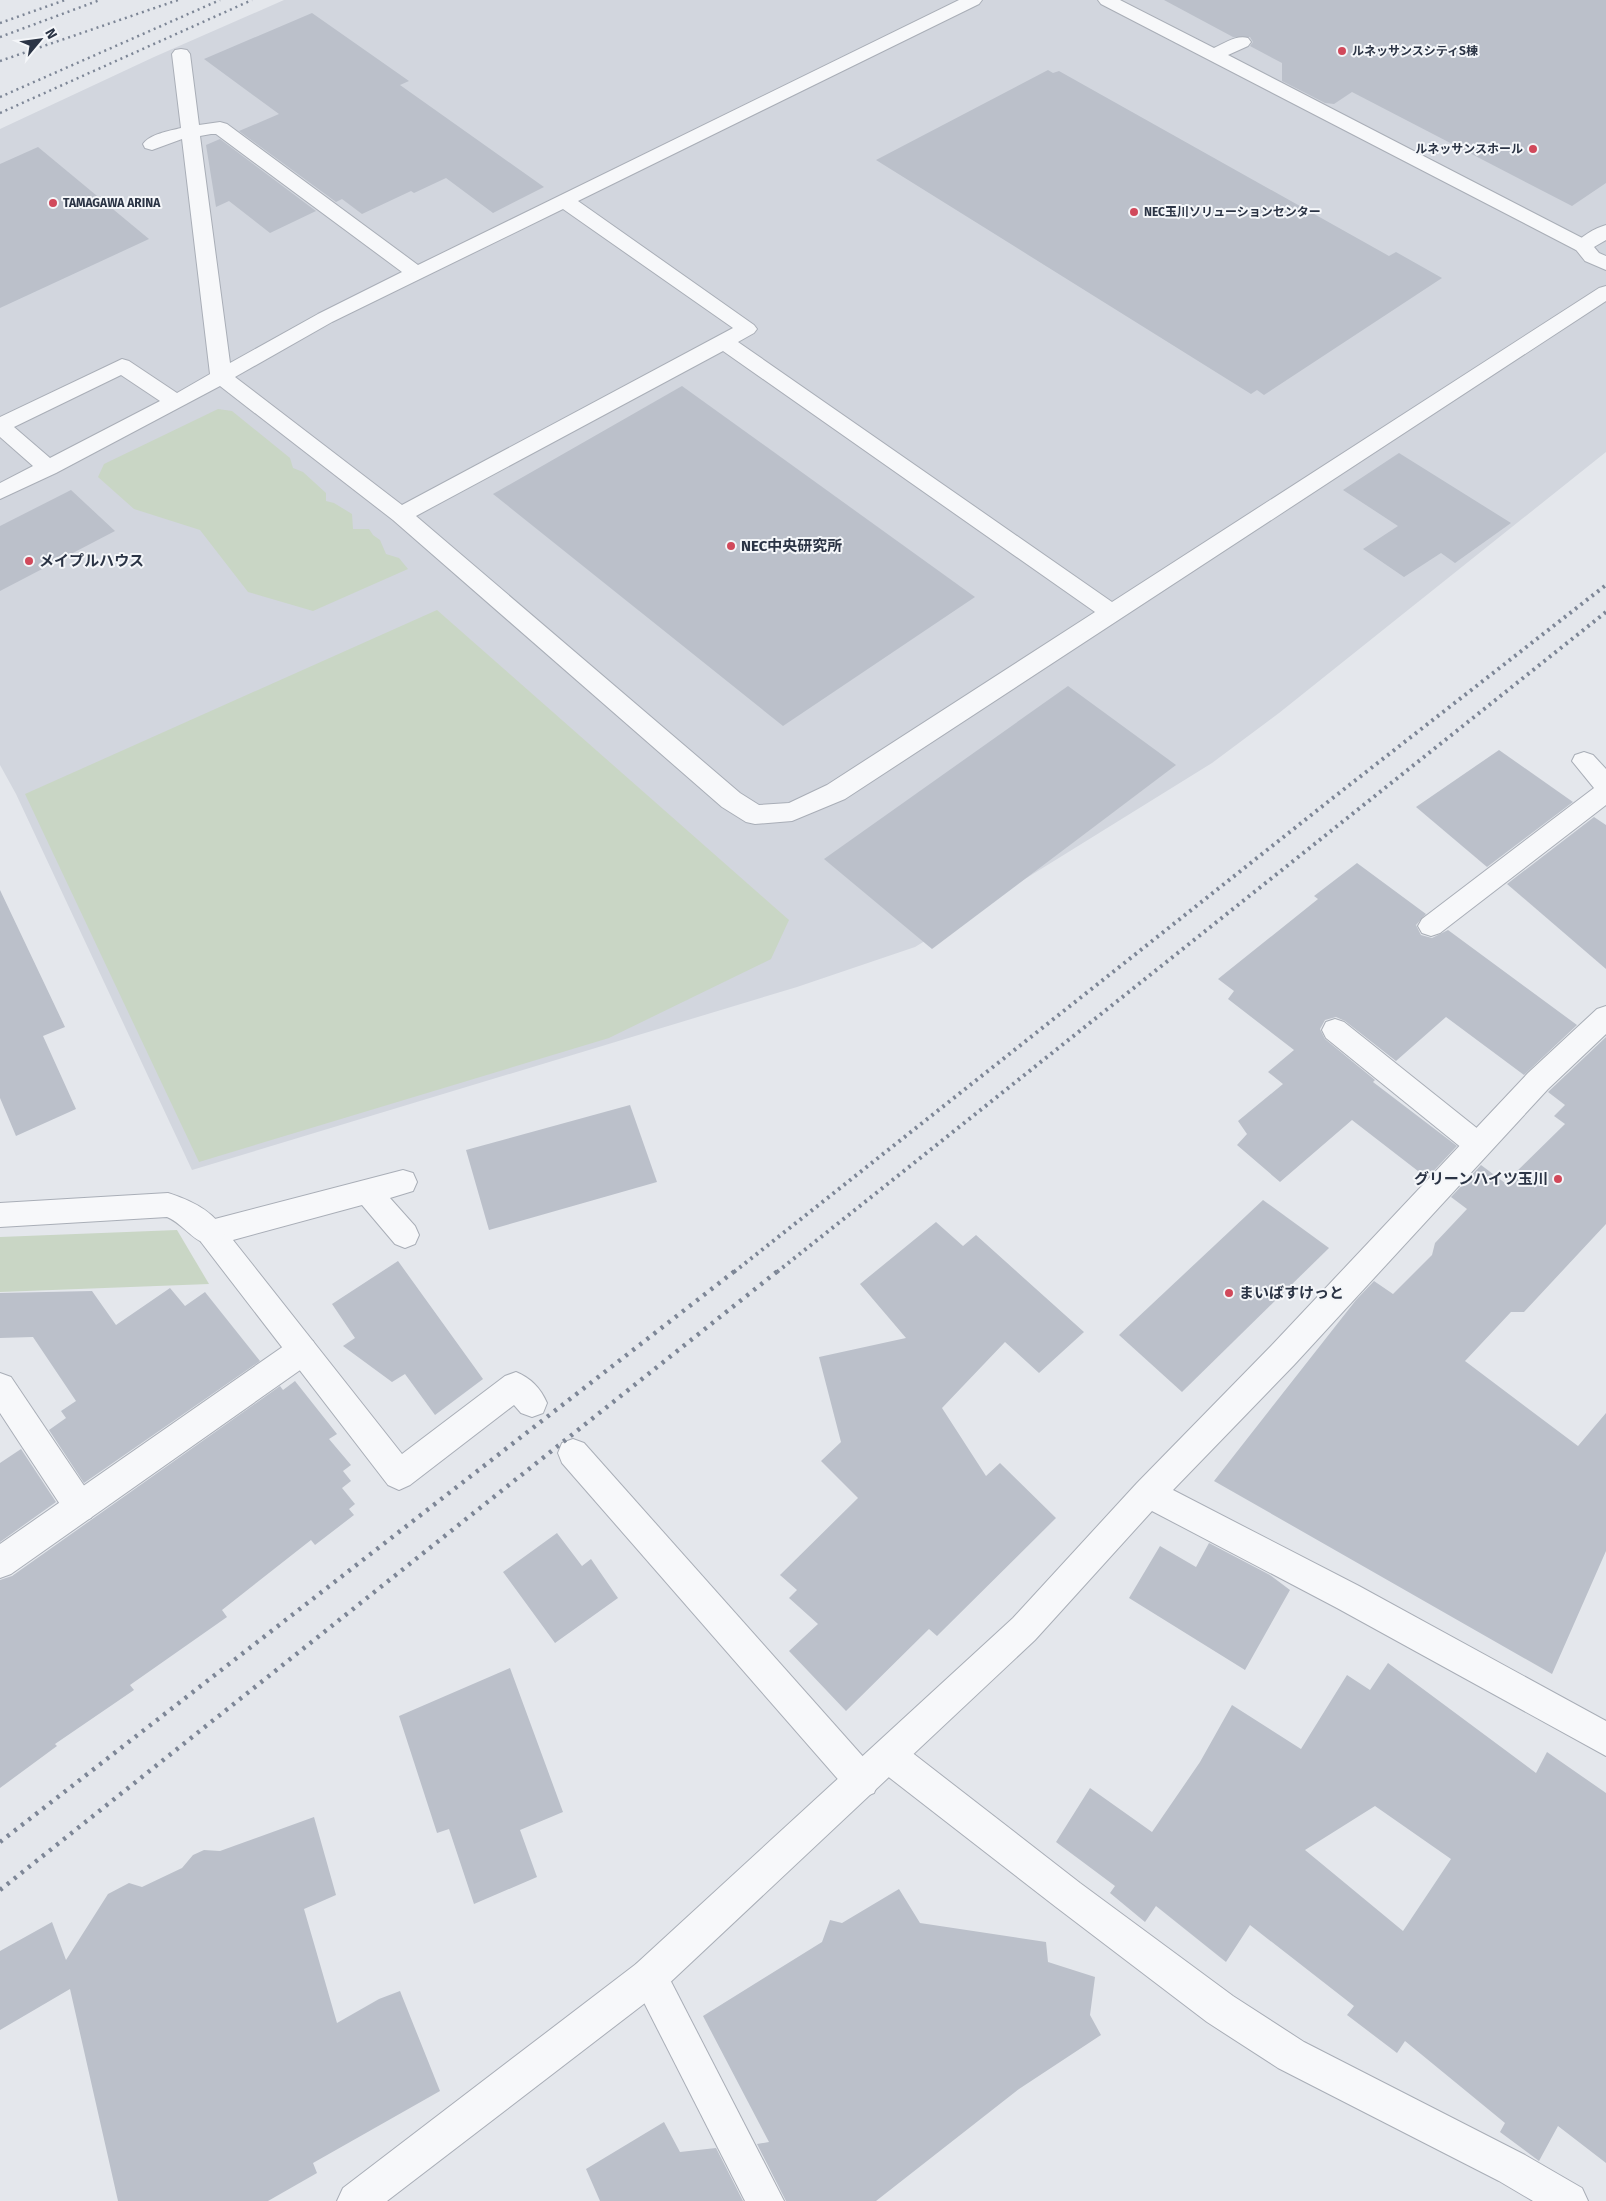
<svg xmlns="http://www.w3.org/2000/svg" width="1606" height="2201" viewBox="0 0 1606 2201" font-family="'Fira Sans','Noto Sans JP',sans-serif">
<rect width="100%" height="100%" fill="#e4e7ec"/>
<path fill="#d2d6de" d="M 284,0 L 1606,0 L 1606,452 L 1279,713 L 1212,763 L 915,947 L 797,987 L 192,1170 L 16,794 L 0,765 L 0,129 L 154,57 Z"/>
<g fill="#c9d6c5">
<path d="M 218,409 L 232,411 L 290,458 L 293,468 L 303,472 L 326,493 L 326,501 L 334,503 L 352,514 L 353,529 L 369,529 L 373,535 L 380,540 L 386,554 L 399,558 L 408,569 L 313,611 L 248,592 L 200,530 L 134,509 L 98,477 L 104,464 Z"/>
<path d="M 437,610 L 789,920 L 771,959 L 609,1038 L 199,1162 L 25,794 Z"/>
<path d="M 177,1230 L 209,1284 L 0,1292 L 0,1237 Z"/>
</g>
<g fill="#bbc0ca" fill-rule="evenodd">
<path d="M 1164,0 L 1606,0 L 1606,183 L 1572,206 L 1352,92 L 1334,104 L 1325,103 L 1282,81 L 1282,63 L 1250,46 L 1253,42 L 1250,37 L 1233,37 Z"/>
<path d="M 312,13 L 409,81 L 400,85 L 544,187 L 493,213 L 446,178 L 414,193 L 411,191 L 362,214 L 342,199 L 336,202 L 239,131 L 279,114 L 204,59 Z"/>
<path d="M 1048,70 L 1053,73 L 1059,71 L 1389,256 L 1396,252 L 1442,278 L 1264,395 L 1257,390 L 1251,394 L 876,160 Z"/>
<path d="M 220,139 L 316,211 L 270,233 L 229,201 L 216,207 L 206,145 Z"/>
<path d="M 38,147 L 149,239 L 0,308 L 0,164 Z"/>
<path d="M 682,386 L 975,597 L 783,726 L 493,494 Z"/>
<path d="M 1399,453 L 1511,523 L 1455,563 L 1441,553 L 1404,577 L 1363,549 L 1398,526 L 1343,490 Z"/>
<path d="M 71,490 L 115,531 L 0,591 L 0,526 Z"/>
<path d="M 1068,686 L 1176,765 L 932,949 L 824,859 Z"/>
<path d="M 1499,750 L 1573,802 L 1487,867 L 1416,807 Z"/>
<path d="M 1594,817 L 1606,825 L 1606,969 L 1507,884 Z"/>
<path d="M 1357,863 L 1426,914 L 1416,925 L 1421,935 L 1432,938 L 1448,930 L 1577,1025 L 1524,1075 L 1446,1017 L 1396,1061 L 1345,1021 L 1336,1017 L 1325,1020 L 1320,1029 L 1325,1039 L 1375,1080 L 1373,1082 L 1457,1146 L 1427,1178 L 1352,1120 L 1280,1182 L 1237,1145 L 1247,1134 L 1238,1121 L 1283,1084 L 1268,1072 L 1294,1050 L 1228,999 L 1234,991 L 1218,979 L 1318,899 L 1314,896 Z"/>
<path d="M 0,890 L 65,1027 L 43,1036 L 76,1109 L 16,1136 L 0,1098 Z"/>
<path d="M 1606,1037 L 1606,1224 L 1524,1312 L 1511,1312 L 1465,1361 L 1578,1446 L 1606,1413 L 1606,1551 L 1552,1674 L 1214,1481 L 1356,1300 L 1374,1281 L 1393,1294 L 1432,1255 L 1435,1243 L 1467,1209 L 1451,1197 L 1481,1165 L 1505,1183 L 1565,1124 L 1554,1116 L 1565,1105 L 1548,1092 Z"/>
<path d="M 630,1105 L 657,1182 L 489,1230 L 466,1150 Z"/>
<path d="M 1263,1200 L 1329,1248 L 1182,1392 L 1119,1335 Z"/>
<path d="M 936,1222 L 963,1246 L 976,1235 L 1084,1332 L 1039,1373 L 1005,1342 L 942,1408 L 986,1476 L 1000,1463 L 1056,1518 L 937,1636 L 929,1629 L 846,1711 L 789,1651 L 818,1624 L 789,1598 L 797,1590 L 780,1575 L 858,1498 L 821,1461 L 841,1442 L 819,1357 L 906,1338 L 860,1284 Z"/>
<path d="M 398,1261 L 483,1379 L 435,1415 L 405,1374 L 392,1382 L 343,1346 L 355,1338 L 332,1304 Z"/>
<path d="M 170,1288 L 185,1306 L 205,1292 L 260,1361 L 84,1483 L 49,1430 L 66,1418 L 61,1411 L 76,1401 L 33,1337 L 0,1338 L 0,1293 L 92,1291 L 116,1325 Z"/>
<path d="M 295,1381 L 337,1434 L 329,1439 L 351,1465 L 343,1471 L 351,1481 L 342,1488 L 355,1504 L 349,1509 L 354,1515 L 315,1545 L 311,1540 L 222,1610 L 227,1617 L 130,1685 L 134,1690 L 55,1744 L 57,1746 L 0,1788 L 0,1580 L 12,1576 L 280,1386 L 283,1390 Z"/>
<path d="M 21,1449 L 56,1502 L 0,1542 L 0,1463 Z"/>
<path d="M 557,1533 L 582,1566 L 591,1559 L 618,1598 L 555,1643 L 503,1572 Z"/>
<path d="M 1209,1543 L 1270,1575 L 1290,1590 L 1245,1670 L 1129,1598 L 1160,1546 L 1196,1567 Z"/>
<path d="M 1388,1663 L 1536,1773 L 1547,1752 L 1606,1793 L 1606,2163 L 1558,2126 L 1539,2161 L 1500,2132 L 1505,2123 L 1405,2041 L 1397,2053 L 1347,2015 L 1354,2006 L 1250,1925 L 1226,1962 L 1156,1906 L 1145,1922 L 1110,1893 L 1115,1886 L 1056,1842 L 1090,1788 L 1152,1832 L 1200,1762 L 1232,1705 L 1301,1749 L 1347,1675 L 1370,1690 ZM 1375,1806 L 1451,1859 L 1403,1931 L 1305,1850 Z"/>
<path d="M 510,1668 L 563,1812 L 520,1830 L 537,1877 L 474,1904 L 449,1829 L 437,1833 L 399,1716 Z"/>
<path d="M 314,1817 L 336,1895 L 304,1909 L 337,2023 L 379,1999 L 400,1991 L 440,2091 L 313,2163 L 317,2173 L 268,2201 L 118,2201 L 70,1989 L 0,2030 L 0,1951 L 52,1922 L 66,1960 L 108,1894 L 129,1883 L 142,1887 L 182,1868 L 193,1855 L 204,1850 L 220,1851 Z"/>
<path d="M 899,1889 L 920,1923 L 1046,1942 L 1048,1962 L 1095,1977 L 1090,2015 L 1101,2035 L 1019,2089 L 876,2201 L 786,2201 L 757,2144 L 769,2142 L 703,2016 L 822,1942 L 830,1920 L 842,1923 Z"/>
<path d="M 664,2122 L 680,2152 L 716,2148 L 743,2201 L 600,2201 L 586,2169 Z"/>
</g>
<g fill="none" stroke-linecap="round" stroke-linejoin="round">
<g stroke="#a9aeb7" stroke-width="2">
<g id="lane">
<path d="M 959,0 L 982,0 L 979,4 L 578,201 L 754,325 L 757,329 L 754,333 L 738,342 L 1112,602 L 1599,288 L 1606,286 L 1606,301 L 845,799 L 792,821 L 755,824 L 746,822 L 722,807 L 393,520 L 220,386 L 56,473 L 0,499 L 0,483 L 33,466 L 0,437 L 0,417 L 122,359 L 129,361 L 177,393 L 210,374 L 182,139 L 152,150 L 145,148 L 143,144 C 150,134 169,131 181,128 L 172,54 L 175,50 L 181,49 L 187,50 L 190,54 L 199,125 L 220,122 L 227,124 L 418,265 ZM 211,134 L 216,134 L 402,272 L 318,314 L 230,363 L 200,136 ZM 563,209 L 733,328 L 402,505 L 235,377 L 332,322 ZM 723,351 L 1095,612 L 827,785 L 789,803 L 759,805 L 740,793 L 416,516 ZM 121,375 L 160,401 L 50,458 L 14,427 Z"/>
<path d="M 1098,0 L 1120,0 L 1214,48 C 1225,43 1236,35 1248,38 L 1251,42 L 1248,46 L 1228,55 L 1590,242 L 1593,246 L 1590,250 L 1583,252 L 1576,250 L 1101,4 Z"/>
<path d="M 1584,752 L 1593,755 L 1606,769 L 1606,805 L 1440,933 L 1431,936 L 1422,933 L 1418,926 L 1422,919 L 1594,788 L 1572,761 L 1575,755 Z"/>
<path d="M 1335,1019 L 1344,1022 L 1488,1137 L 1492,1145 L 1488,1153 L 1478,1157 L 1468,1153 L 1326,1038 L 1322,1030 L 1326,1022 Z"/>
<path d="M 403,1170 L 413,1173 L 417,1182 L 413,1191 L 390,1198 L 415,1226 L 419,1235 L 415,1244 L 405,1248 L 395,1244 L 362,1205 L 233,1240 L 402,1454 L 505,1376 L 516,1372 C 531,1378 541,1389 547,1403 L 543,1413 L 532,1417 L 521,1413 L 514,1405 L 410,1485 L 399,1490 L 388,1485 L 201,1242 L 197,1233 L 201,1224 L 211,1220 Z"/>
<path d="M 0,1373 L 11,1377 L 91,1496 L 96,1507 L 91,1518 L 80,1522 L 69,1518 L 0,1413 Z"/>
<path d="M 573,1439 L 584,1443 L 874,1769 L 879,1781 L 874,1793 L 862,1798 L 850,1793 L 562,1463 L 558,1453 L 562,1443 Z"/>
<path d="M 889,1739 L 901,1744 L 1080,1883 L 1233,1996 L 1304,2042 L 1525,2155 L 1582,2188 L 1588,2201 L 1533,2201 L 1499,2181 L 1278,2068 L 1207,2022 L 1056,1907 L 877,1768 L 872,1756 L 877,1744 Z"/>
<path d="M 649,1959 L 662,1964 L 784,2201 L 745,2201 L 631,1977 L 636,1964 Z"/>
</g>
</g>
<g stroke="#a9aeb7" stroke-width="2">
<g id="street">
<path d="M 1606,225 L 1606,240 L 1594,247 L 1599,253 L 1606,256 L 1606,270 L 1585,261 L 1573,246 C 1580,237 1595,228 1606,225 Z"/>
<path d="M 1606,1006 L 1606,1034 L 1548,1089 L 1294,1365 L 1173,1490 L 1359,1586 L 1606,1721 L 1606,1756 L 1337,1608 L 1152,1511 L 1035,1640 L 662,1990 L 387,2201 L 337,2201 L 343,2188 L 636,1964 L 1013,1618 L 1137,1483 L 1272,1345 L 1528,1073 L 1597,1009 Z"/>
<path d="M 168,1193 C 190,1200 215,1211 225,1233 L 221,1242 C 197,1251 188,1226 167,1217 L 0,1227 L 0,1203 Z"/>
<path d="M 302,1337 L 313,1341 L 317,1351 L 313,1361 L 11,1574 L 0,1578 L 0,1544 L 291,1341 Z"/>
</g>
</g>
<use href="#lane" fill="#f7f8fa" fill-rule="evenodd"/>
<use href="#street" fill="#f7f8fa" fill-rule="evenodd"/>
<g stroke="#7d8696" stroke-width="2.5" stroke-dasharray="2 4" stroke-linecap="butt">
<path d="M 0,23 L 65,0"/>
<path d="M 0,37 L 100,0"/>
<path d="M 0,61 L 178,0"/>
<path d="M 0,97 L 220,0"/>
<path d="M 0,113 L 252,0"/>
</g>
<g stroke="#7d8696" stroke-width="4" stroke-dasharray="2.5 4.5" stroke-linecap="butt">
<path d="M 734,1272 L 1334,797 L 1606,585"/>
<path d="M 777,1272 L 1606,612"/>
</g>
<g stroke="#7d8696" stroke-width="4.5" stroke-dasharray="3 6" stroke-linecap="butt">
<path d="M 0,1842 L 736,1270"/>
<path d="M 0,1890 L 779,1270"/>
</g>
</g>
<g fill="#d1495b" stroke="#f4f6f9" stroke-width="2">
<circle cx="1342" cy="51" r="5"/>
<circle cx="1533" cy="149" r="5"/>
<circle cx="53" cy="203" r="5"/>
<circle cx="1134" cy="212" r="5"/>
<circle cx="731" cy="546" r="5"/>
<circle cx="29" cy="561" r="5"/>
<circle cx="1558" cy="1179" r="5"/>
<circle cx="1229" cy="1293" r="5"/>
</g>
<g text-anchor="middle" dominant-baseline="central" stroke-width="4" stroke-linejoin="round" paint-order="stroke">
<g font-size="12" font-weight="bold" fill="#2b3445" stroke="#f4f6f9" text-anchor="start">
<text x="1352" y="51">ルネッサンスシティS棟</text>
<text x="1523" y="149" text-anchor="end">ルネッサンスホール</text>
<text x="63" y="203">TAMAGAWA ARINA</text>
<text x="1144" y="212">NEC玉川ソリューションセンター</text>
</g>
<g font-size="15" font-weight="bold" fill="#2b3445" stroke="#f4f6f9" text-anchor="start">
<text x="741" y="546">NEC中央研究所</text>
<text x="39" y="561">メイプルハウス</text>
<text x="1548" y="1179" text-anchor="end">グリーンハイツ玉川</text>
<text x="1239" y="1293">まいばすけっと</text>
</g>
</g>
<g transform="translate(40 40) rotate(61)" stroke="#f4f6f9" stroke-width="4" paint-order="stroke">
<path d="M0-4L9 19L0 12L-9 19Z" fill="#2b3445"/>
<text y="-8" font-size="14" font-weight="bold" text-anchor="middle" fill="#2b3445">N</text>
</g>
</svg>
